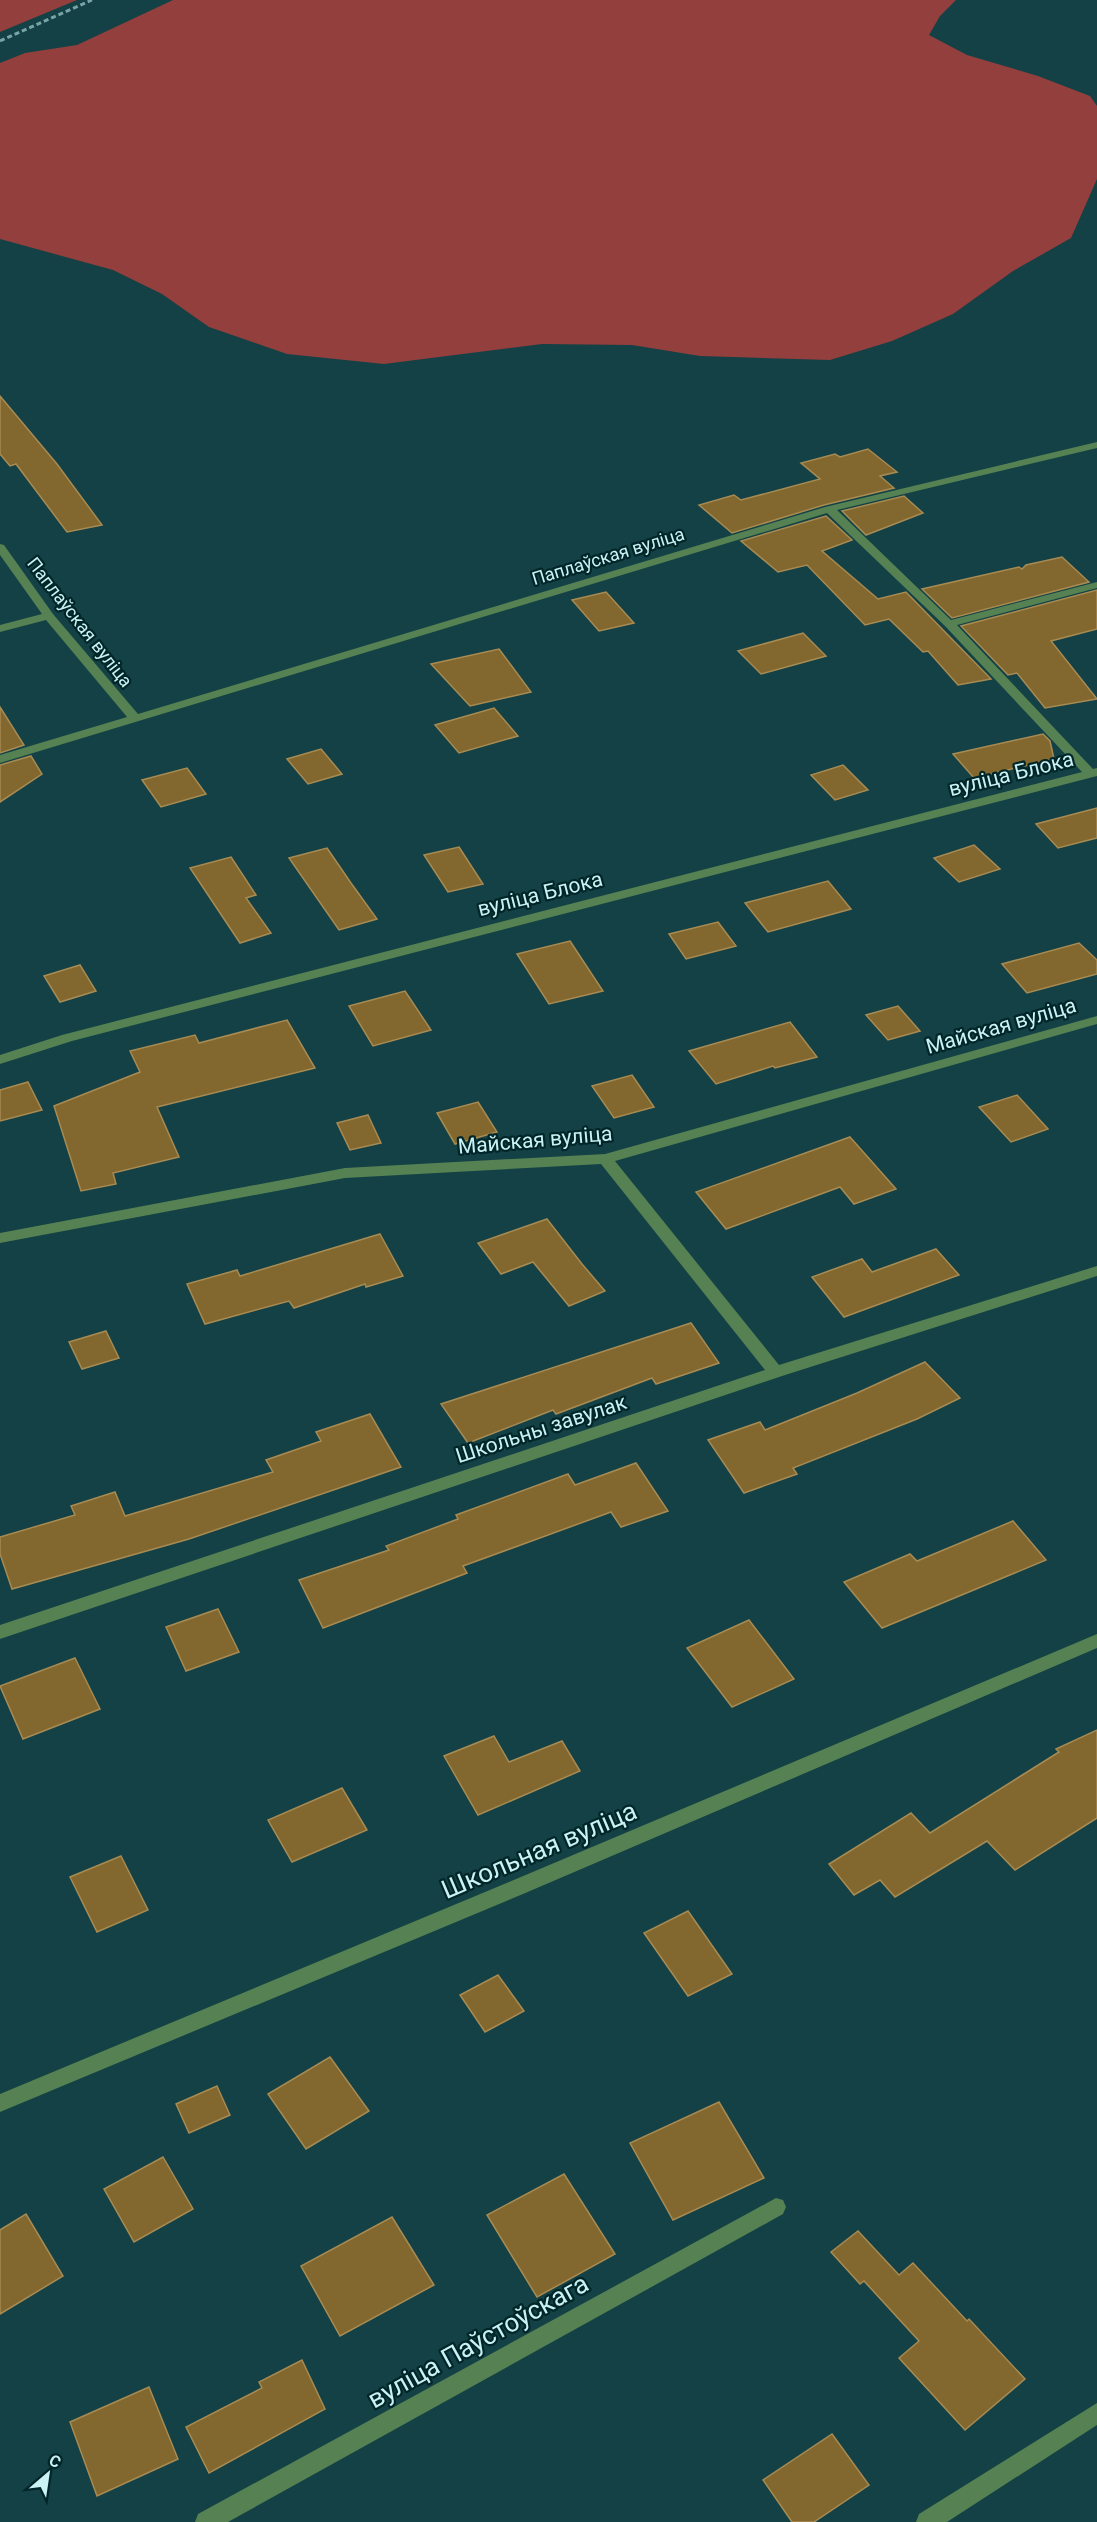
<svg xmlns="http://www.w3.org/2000/svg" width="1097" height="2522" viewBox="0 0 1097 2522" font-family="Roboto,sans-serif">
<rect width="100%" height="100%" fill="#134145"/>
<g fill="#933f3d">
<path d="M 0,0 L 77,0 L 0,32 Z"/>
<path d="M 173,0 L 956,0 L 940,16 L 929,35 L 967,55 L 1038,76 L 1090,96 L 1097,106 L 1097,179 L 1071,238 L 1013,271 L 953,314 L 892,341 L 830,360 L 700,356 L 632,345 L 542,344 L 384,364 L 287,354 L 209,327 L 162,294 L 113,270 L 0,239 L 0,63 L 25,53 L 77,45 Z"/>
</g>
<g fill="#82672f" stroke="#a78b53" stroke-width="1.5">
<path d="M 0,396 L 57,464 L 102,525 L 67,532 L 16,464 L 10,466 L 0,454 Z"/>
<path d="M 868,449 L 897,472 L 880,476 L 894,488 L 824,505 L 732,533 L 699,505 L 734,495 L 741,500 L 820,479 L 801,463 L 835,454 L 840,457 Z"/>
<path d="M 904,496 L 923,513 L 866,535 L 842,511 Z"/>
<path d="M 826,516 L 852,540 L 822,551 L 878,599 L 906,592 L 991,679 L 958,685 L 928,651 L 923,652 L 889,619 L 865,625 L 807,565 L 778,572 L 741,541 Z"/>
<path d="M 1062,557 L 1089,582 L 952,618 L 922,589 L 1019,567 L 1022,569 L 1026,565 Z"/>
<path d="M 1097,590 L 1097,629 L 1051,641 L 1097,699 L 1045,708 L 1017,673 L 1008,675 L 961,626 Z"/>
<path d="M 606,592 L 634,623 L 599,631 L 572,600 Z"/>
<path d="M 803,633 L 826,656 L 761,674 L 738,651 Z"/>
<path d="M 499,649 L 531,692 L 470,706 L 431,664 Z"/>
<path d="M 0,707 L 24,745 L 0,753 Z"/>
<path d="M 494,708 L 518,736 L 459,753 L 435,725 Z"/>
<path d="M 1043,734 L 1050,741 L 1054,759 L 974,778 L 953,754 Z"/>
<path d="M 321,749 L 342,774 L 308,784 L 287,759 Z"/>
<path d="M 31,756 L 42,774 L 0,802 L 0,765 Z"/>
<path d="M 843,765 L 868,790 L 835,800 L 811,775 Z"/>
<path d="M 187,768 L 206,794 L 161,807 L 142,780 Z"/>
<path d="M 1097,808 L 1097,838 L 1058,848 L 1036,824 Z"/>
<path d="M 974,845 L 1000,869 L 959,882 L 934,858 Z"/>
<path d="M 459,847 L 483,884 L 448,892 L 424,855 Z"/>
<path d="M 327,848 L 351,883 L 377,919 L 339,930 L 289,858 Z"/>
<path d="M 231,857 L 256,895 L 246,898 L 271,933 L 240,943 L 190,868 Z"/>
<path d="M 828,881 L 851,909 L 768,932 L 745,903 Z"/>
<path d="M 718,922 L 736,946 L 686,959 L 669,934 Z"/>
<path d="M 570,941 L 603,991 L 549,1004 L 517,954 Z"/>
<path d="M 1079,943 L 1097,960 L 1097,974 L 1027,993 L 1002,964 Z"/>
<path d="M 80,965 L 96,991 L 60,1002 L 44,976 Z"/>
<path d="M 405,991 L 431,1030 L 373,1046 L 349,1006 Z"/>
<path d="M 898,1006 L 920,1031 L 888,1040 L 866,1015 Z"/>
<path d="M 287,1020 L 315,1068 L 157,1107 L 179,1157 L 113,1173 L 116,1184 L 81,1191 L 54,1106 L 140,1072 L 130,1051 L 195,1035 L 199,1043 Z"/>
<path d="M 790,1022 L 817,1057 L 775,1068 L 773,1066 L 716,1084 L 689,1051 Z"/>
<path d="M 632,1075 L 654,1107 L 614,1118 L 592,1086 Z"/>
<path d="M 28,1082 L 42,1110 L 0,1121 L 0,1090 Z"/>
<path d="M 1017,1095 L 1048,1129 L 1011,1142 L 979,1107 Z"/>
<path d="M 478,1102 L 497,1132 L 455,1144 L 437,1113 Z"/>
<path d="M 368,1115 L 381,1143 L 350,1150 L 337,1123 Z"/>
<path d="M 850,1137 L 896,1189 L 854,1204 L 840,1187 L 726,1229 L 696,1192 Z"/>
<path d="M 547,1219 L 582,1264 L 605,1291 L 569,1306 L 533,1262 L 501,1274 L 478,1243 Z"/>
<path d="M 380,1234 L 403,1276 L 366,1287 L 365,1284 L 294,1308 L 289,1301 L 205,1324 L 187,1284 L 237,1270 L 240,1276 Z"/>
<path d="M 936,1249 L 959,1275 L 844,1317 L 812,1277 L 862,1259 L 872,1272 Z"/>
<path d="M 691,1323 L 719,1363 L 656,1384 L 652,1378 L 556,1414 L 553,1410 L 468,1443 L 441,1404 Z"/>
<path d="M 106,1331 L 119,1358 L 82,1369 L 69,1342 Z"/>
<path d="M 925,1362 L 960,1398 L 917,1419 L 793,1468 L 797,1474 L 744,1493 L 708,1440 L 760,1422 L 765,1430 L 857,1393 Z"/>
<path d="M 370,1414 L 401,1467 L 189,1539 L 12,1589 L 0,1554 L 0,1537 L 75,1515 L 71,1506 L 115,1492 L 125,1516 L 273,1472 L 266,1460 L 321,1441 L 316,1432 Z"/>
<path d="M 636,1463 L 668,1511 L 621,1527 L 611,1512 L 463,1566 L 467,1573 L 323,1628 L 299,1580 L 389,1550 L 386,1546 L 458,1519 L 456,1515 L 568,1474 L 575,1485 Z"/>
<path d="M 1013,1521 L 1046,1560 L 882,1628 L 844,1582 L 910,1554 L 917,1561 Z"/>
<path d="M 218,1609 L 239,1652 L 186,1671 L 166,1627 Z"/>
<path d="M 749,1620 L 794,1679 L 732,1707 L 687,1648 Z"/>
<path d="M 75,1658 L 100,1709 L 23,1739 L 0,1686 Z"/>
<path d="M 1097,1730 L 1097,1818 L 1015,1870 L 987,1841 L 895,1897 L 880,1880 L 854,1895 L 829,1864 L 911,1813 L 930,1833 L 1059,1752 L 1056,1749 Z"/>
<path d="M 494,1736 L 509,1762 L 562,1741 L 580,1771 L 478,1815 L 444,1756 Z"/>
<path d="M 342,1788 L 367,1830 L 292,1862 L 268,1820 Z"/>
<path d="M 121,1856 L 148,1910 L 97,1932 L 70,1877 Z"/>
<path d="M 688,1911 L 732,1974 L 688,1996 L 644,1933 Z"/>
<path d="M 498,1975 L 524,2011 L 485,2032 L 460,1995 Z"/>
<path d="M 330,2057 L 369,2111 L 306,2149 L 268,2094 Z"/>
<path d="M 217,2086 L 230,2115 L 189,2133 L 176,2104 Z"/>
<path d="M 719,2102 L 764,2178 L 673,2220 L 630,2143 Z"/>
<path d="M 163,2157 L 193,2209 L 134,2242 L 104,2189 Z"/>
<path d="M 564,2174 L 615,2254 L 537,2297 L 487,2215 Z"/>
<path d="M 26,2214 L 63,2276 L 0,2314 L 0,2230 Z"/>
<path d="M 392,2217 L 434,2285 L 340,2336 L 301,2266 Z"/>
<path d="M 858,2231 L 899,2275 L 913,2263 L 967,2321 L 969,2319 L 1025,2379 L 965,2430 L 899,2358 L 919,2341 L 864,2281 L 860,2284 L 831,2252 Z"/>
<path d="M 302,2360 L 325,2409 L 209,2473 L 186,2427 L 262,2388 L 259,2382 Z"/>
<path d="M 149,2387 L 178,2459 L 97,2496 L 70,2422 Z"/>
<path d="M 832,2434 L 869,2485 L 814,2522 L 792,2522 L 763,2480 Z"/>
</g>
<g fill="none" stroke-linecap="round" stroke-linejoin="round">
<g fill="#558153" fill-rule="evenodd">
<path d="M 1097,442 L 1097,448 L 837,510 L 951,620 L 1097,582 L 1097,588 L 957,625 L 1093,769 L 1097,768 L 1097,776 L 72,1041 L 0,1064 L 0,1055 L 62,1035 L 1082,772 L 945,626 L 827,513 L 0,763 L 0,755 L 127,717 L 46,620 L 0,632 L 0,625 L 42,614 L 0,555 L 0,544 L 4,545 L 53,614 L 138,714 L 825,507 Z"/>
<path d="M 1097,1016 L 1097,1024 L 615,1161 L 779,1365 L 1097,1266 L 1097,1276 L 782,1376 L 0,1639 L 0,1625 L 765,1370 L 601,1164 L 345,1178 L 0,1243 L 0,1233 L 345,1168 L 605,1154 Z"/>
<path d="M 1097,1634 L 1097,1648 L 523,1894 L 0,2112 L 0,2094 L 509,1882 Z"/>
<path d="M 776,2198 L 783,2200 L 786,2207 L 783,2214 L 228,2522 L 195,2522 L 198,2514 Z"/>
<path d="M 1097,2403 L 1097,2425 L 947,2522 L 916,2522 L 919,2514 Z"/>
</g>
<path stroke="#79a4a7" stroke-width="3" stroke-dasharray="5 3" stroke-linecap="butt" d="M 0,41 L 92,0"/>
</g>
<g text-anchor="middle" dominant-baseline="central" stroke-width="4.5" stroke-linejoin="round" paint-order="stroke">
<g font-size="18" fill="#caf2f5" stroke="#012629">
<text transform="translate(608 556) rotate(-17)">Паплаўская вуліца</text>
<text transform="translate(80 622) rotate(52)">Паплаўская вуліца</text>
</g>
<g font-size="21" fill="#caf2f5" stroke="#012629">
<text transform="translate(1011 774) rotate(-14)">вуліца Блока</text>
<text transform="translate(540 894) rotate(-14)">вуліца Блока</text>
<text transform="translate(1001 1026) rotate(-16)">Майская вуліца</text>
<text transform="translate(535 1140) rotate(-5)">Майская вуліца</text>
<text transform="translate(541 1429) rotate(-18)">Школьны завулак</text>
</g>
<g font-size="26" fill="#caf2f5" stroke="#012629">
<text transform="translate(539 1850) rotate(-23)">Школьная вуліца</text>
<text transform="translate(478 2341) rotate(-29)">вуліца Паўстоўскага</text>
</g>
</g>
<g transform="translate(48 2474) rotate(29)" stroke="#012629" stroke-width="4.5" paint-order="stroke">
<path d="M0-4.5L10 22L0 15L-10 22Z" fill="#caf2f5"/>
<text y="-9" font-size="16" font-weight="bold" text-anchor="middle" fill="#caf2f5">С</text>
</g>
</svg>
